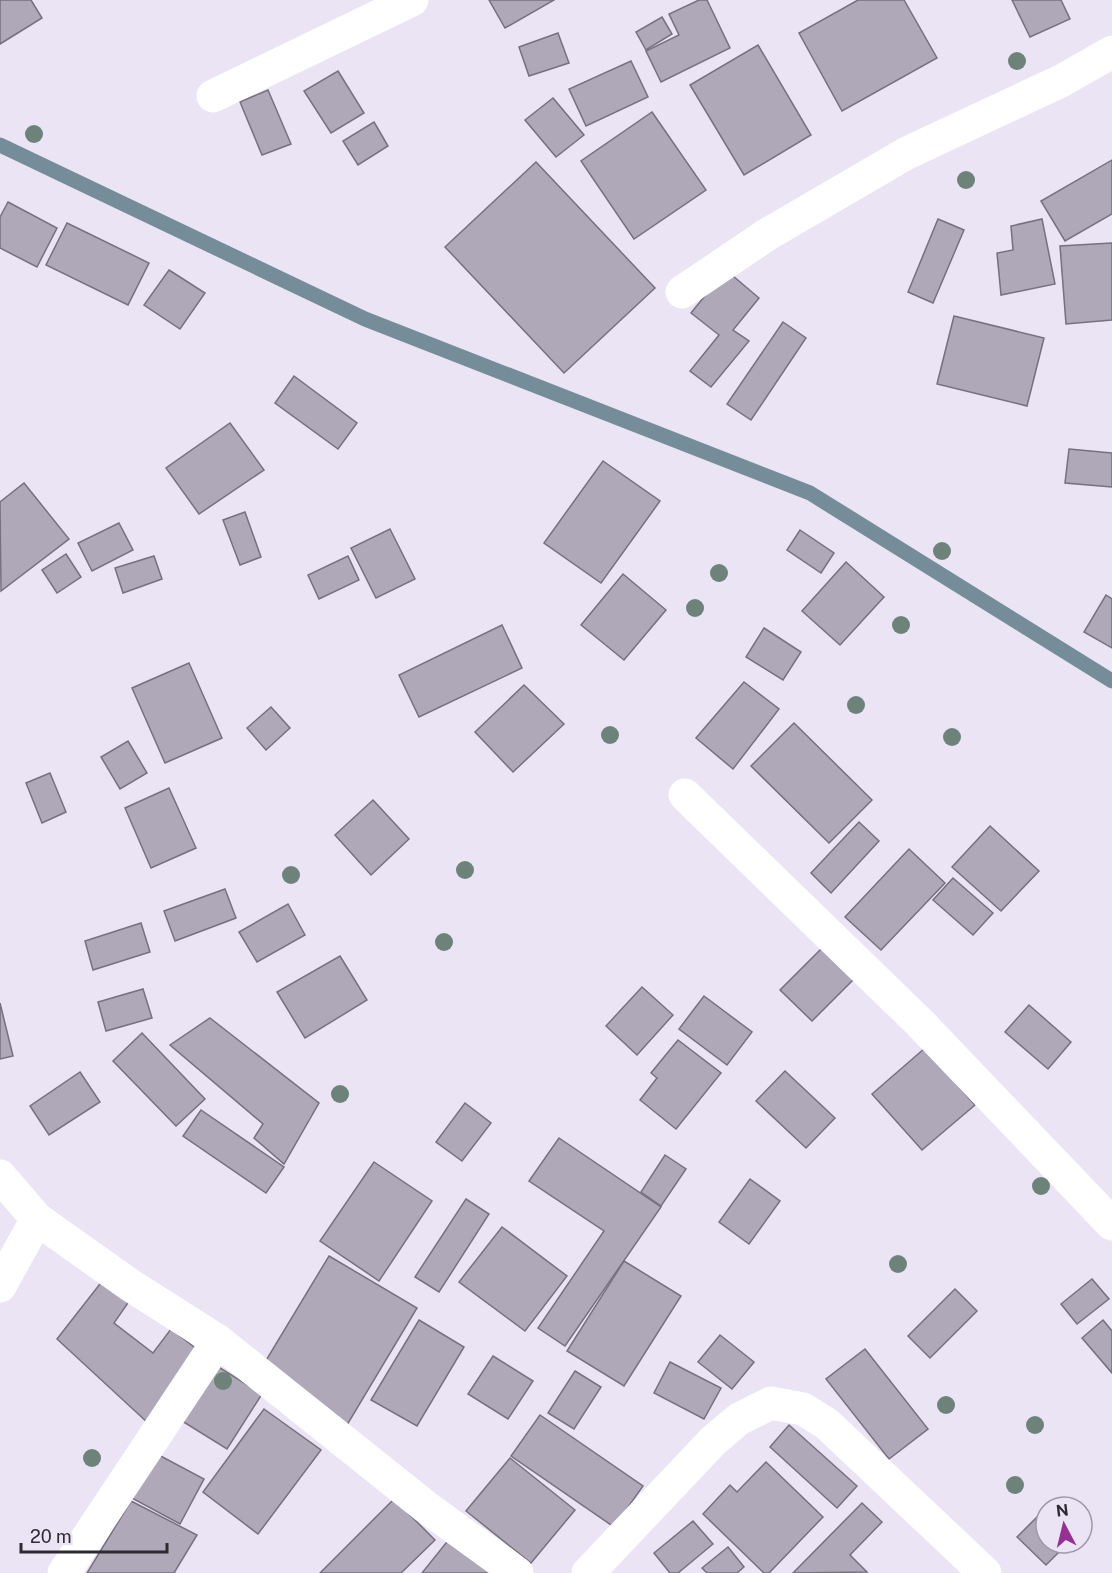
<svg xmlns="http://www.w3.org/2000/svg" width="1112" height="1573" viewBox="0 0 1112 1573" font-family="'Public Sans',sans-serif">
<rect width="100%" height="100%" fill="#eae4f5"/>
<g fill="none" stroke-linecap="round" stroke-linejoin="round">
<path stroke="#748d98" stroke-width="15" d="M 0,145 L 365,319 L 810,493 L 1112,681"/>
</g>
<g fill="#aea8b8" stroke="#76707f" stroke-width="1.5">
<path d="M 0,0 L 31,0 L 42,18 L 0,44 Z"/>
<path d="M 489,0 L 554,0 L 505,28 Z"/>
<path d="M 699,0 L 707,0 L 730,48 L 661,82 L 646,51 L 679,35 L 669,14 Z"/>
<path d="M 858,0 L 904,0 L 937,58 L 842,111 L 799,33 Z"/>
<path d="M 1012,0 L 1061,0 L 1070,19 L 1030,37 Z"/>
<path d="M 662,17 L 672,34 L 646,50 L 636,32 Z"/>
<path d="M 558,33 L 569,63 L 529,76 L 519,47 Z"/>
<path d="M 758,45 L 811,135 L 744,175 L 690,85 Z"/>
<path d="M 631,61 L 648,97 L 586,126 L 569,89 Z"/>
<path d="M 338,71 L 364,113 L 331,133 L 304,91 Z"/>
<path d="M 268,90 L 291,144 L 262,155 L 240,102 Z"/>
<path d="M 553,98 L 584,135 L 556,157 L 525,120 Z"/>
<path d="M 652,112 L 706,190 L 634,239 L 581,161 Z"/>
<path d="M 374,122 L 388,146 L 358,165 L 343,141 Z"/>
<path d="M 1112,160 L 1112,214 L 1065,241 L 1041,201 Z"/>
<path d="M 536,162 L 655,288 L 564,373 L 445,247 Z"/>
<path d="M 8,202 L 57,228 L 37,267 L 0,248 L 0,217 Z"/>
<path d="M 938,219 L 964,230 L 933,303 L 908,292 Z"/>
<path d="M 1042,219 L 1055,284 L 1001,295 L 997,253 L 1013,250 L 1011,226 Z"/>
<path d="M 67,223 L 149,263 L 128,305 L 46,265 Z"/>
<path d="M 1112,243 L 1112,320 L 1066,324 L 1060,246 Z"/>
<path d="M 169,270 L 205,293 L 180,329 L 144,305 Z"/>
<path d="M 726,270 L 759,298 L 733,330 L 749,341 L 711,387 L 690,371 L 719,335 L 691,313 Z"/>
<path d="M 954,316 L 1044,338 L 1027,406 L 937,384 Z"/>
<path d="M 783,322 L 806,338 L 751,420 L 727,404 Z"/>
<path d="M 294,376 L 357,423 L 338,449 L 275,403 Z"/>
<path d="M 230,423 L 264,470 L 199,514 L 166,468 Z"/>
<path d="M 1069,449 L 1112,453 L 1112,487 L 1065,483 Z"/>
<path d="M 603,461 L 660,501 L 601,583 L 544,543 Z"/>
<path d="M 24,483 L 69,539 L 1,591 L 0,502 Z"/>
<path d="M 245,512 L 261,557 L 240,565 L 223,520 Z"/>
<path d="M 119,523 L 133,550 L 92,571 L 78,543 Z"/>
<path d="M 390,529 L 415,579 L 376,598 L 351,548 Z"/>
<path d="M 800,530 L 834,553 L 821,573 L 787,550 Z"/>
<path d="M 66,554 L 81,577 L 57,593 L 42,570 Z"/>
<path d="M 154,556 L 162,579 L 123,593 L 115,568 Z"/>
<path d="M 348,556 L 359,580 L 319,599 L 308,575 Z"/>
<path d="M 846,562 L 884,597 L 840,645 L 802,611 Z"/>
<path d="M 623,574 L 666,610 L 624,660 L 581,625 Z"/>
<path d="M 1106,595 L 1112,599 L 1112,648 L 1084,632 Z"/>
<path d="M 502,625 L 522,668 L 419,717 L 399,675 Z"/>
<path d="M 764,628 L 801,652 L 783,680 L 746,657 Z"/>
<path d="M 189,663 L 222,738 L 165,763 L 132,688 Z"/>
<path d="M 744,682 L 779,709 L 733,769 L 696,738 Z"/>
<path d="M 524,685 L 564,724 L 513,772 L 475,732 Z"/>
<path d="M 271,707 L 290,728 L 266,750 L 247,728 Z"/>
<path d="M 794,723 L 872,800 L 829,843 L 751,766 Z"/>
<path d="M 128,741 L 147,773 L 120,789 L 101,757 Z"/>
<path d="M 50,773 L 66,812 L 42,823 L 26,783 Z"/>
<path d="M 169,788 L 196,848 L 151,868 L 125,808 Z"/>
<path d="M 373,800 L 409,839 L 371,875 L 335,835 Z"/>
<path d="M 859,822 L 879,841 L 831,893 L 811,873 Z"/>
<path d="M 990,826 L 1039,871 L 1001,911 L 952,867 Z"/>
<path d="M 909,849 L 945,883 L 881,950 L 845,917 Z"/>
<path d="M 953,878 L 993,913 L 973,935 L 933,900 Z"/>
<path d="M 225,889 L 236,918 L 175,941 L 164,911 Z"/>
<path d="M 288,904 L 305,935 L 257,962 L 239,932 Z"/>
<path d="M 141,923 L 150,952 L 93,970 L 85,941 Z"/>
<path d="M 827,943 L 859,974 L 812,1021 L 780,990 Z"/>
<path d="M 340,956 L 367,1000 L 305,1038 L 277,992 Z"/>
<path d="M 642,987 L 673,1015 L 637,1055 L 606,1026 Z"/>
<path d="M 143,989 L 152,1018 L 106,1031 L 98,1002 Z"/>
<path d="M 704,996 L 752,1032 L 727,1065 L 679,1029 Z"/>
<path d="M 0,1003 L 13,1056 L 0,1059 Z"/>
<path d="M 1029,1005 L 1071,1042 L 1048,1069 L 1005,1032 Z"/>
<path d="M 210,1018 L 319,1103 L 284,1164 L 254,1138 L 263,1124 L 170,1045 Z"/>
<path d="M 142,1033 L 205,1099 L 176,1126 L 113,1061 Z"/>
<path d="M 678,1040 L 721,1073 L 676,1129 L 640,1100 L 657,1078 L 651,1073 Z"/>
<path d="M 925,1048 L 975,1105 L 922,1150 L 872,1094 Z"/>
<path d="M 785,1071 L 835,1118 L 806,1148 L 756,1101 Z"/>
<path d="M 80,1072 L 100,1102 L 49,1135 L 30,1106 Z"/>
<path d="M 465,1103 L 491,1123 L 462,1161 L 436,1142 Z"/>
<path d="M 201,1110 L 284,1167 L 266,1193 L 183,1136 Z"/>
<path d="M 559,1138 L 661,1207 L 565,1346 L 538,1328 L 604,1231 L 529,1181 Z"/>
<path d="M 665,1155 L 686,1169 L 661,1206 L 641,1192 Z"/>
<path d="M 374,1162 L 432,1201 L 379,1281 L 320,1241 Z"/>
<path d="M 750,1179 L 780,1201 L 749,1244 L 719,1222 Z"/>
<path d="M 466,1199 L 489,1214 L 439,1292 L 415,1277 Z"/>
<path d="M 502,1227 L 567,1276 L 525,1331 L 459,1282 Z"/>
<path d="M 329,1256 L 417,1308 L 347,1425 L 259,1372 Z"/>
<path d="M 624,1261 L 681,1296 L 624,1386 L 567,1351 Z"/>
<path d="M 1092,1279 L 1109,1299 L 1077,1324 L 1061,1304 Z"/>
<path d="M 103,1280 L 130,1300 L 114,1323 L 153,1353 L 171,1329 L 203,1354 L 149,1424 L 57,1339 Z"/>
<path d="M 955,1289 L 977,1311 L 930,1358 L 908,1336 Z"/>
<path d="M 419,1320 L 464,1347 L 417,1426 L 371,1400 Z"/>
<path d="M 1103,1320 L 1112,1331 L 1112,1373 L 1082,1338 Z"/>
<path d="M 720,1335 L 754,1362 L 732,1389 L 698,1362 Z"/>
<path d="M 865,1349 L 928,1429 L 889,1459 L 826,1379 Z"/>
<path d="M 493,1356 L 533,1381 L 508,1419 L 468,1394 Z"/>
<path d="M 670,1362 L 721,1388 L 704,1419 L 654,1393 Z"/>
<path d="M 217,1366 L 262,1394 L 227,1449 L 182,1421 Z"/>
<path d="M 575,1371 L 601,1387 L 574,1429 L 548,1413 Z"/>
<path d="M 264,1409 L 321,1450 L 258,1534 L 203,1492 Z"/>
<path d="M 540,1415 L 643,1486 L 614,1527 L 511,1456 Z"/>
<path d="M 789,1425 L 857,1486 L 837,1508 L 770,1447 Z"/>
<path d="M 155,1453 L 204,1479 L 180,1524 L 130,1497 Z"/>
<path d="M 510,1458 L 575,1510 L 531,1563 L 466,1511 Z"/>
<path d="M 766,1462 L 823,1517 L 769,1573 L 764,1573 L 703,1514 L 730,1485 L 737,1492 Z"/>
<path d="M 394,1499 L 435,1540 L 401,1573 L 320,1573 Z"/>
<path d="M 131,1501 L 197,1535 L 174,1573 L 87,1573 Z"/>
<path d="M 862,1503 L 882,1522 L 850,1555 L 867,1572 L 793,1573 Z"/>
<path d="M 1039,1515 L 1046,1522 L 1046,1543 L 1068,1543 L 1046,1565 L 1017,1537 Z"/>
<path d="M 693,1521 L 713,1544 L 678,1573 L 670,1573 L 654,1553 Z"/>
<path d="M 450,1538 L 494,1573 L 422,1573 Z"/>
<path d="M 728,1547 L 744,1567 L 737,1573 L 707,1573 L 702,1568 Z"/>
</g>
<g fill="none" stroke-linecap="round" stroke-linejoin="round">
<g stroke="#fff" stroke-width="33">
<path d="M 213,96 L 412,0"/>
<path d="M 682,292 L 768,234 L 907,153 L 1061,81 L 1112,52"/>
<path d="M 685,795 L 920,1023 L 1112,1224"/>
<path d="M 0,1176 L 37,1219 L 130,1285 L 218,1341 L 426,1507 L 517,1573"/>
<path d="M 0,1286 L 37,1219"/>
<path d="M 64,1573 L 218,1341"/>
<path d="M 588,1573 L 713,1441 L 739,1419 L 771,1403 L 803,1409 L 827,1424 L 985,1573"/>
</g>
</g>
<g fill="#6d8379">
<circle cx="1017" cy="61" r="9"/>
<circle cx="34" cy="134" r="9"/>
<circle cx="966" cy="180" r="9"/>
<circle cx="942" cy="551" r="9"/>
<circle cx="719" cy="573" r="9"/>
<circle cx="695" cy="608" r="9"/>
<circle cx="901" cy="625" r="9"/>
<circle cx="856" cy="705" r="9"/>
<circle cx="610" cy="735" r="9"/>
<circle cx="952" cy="737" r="9"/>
<circle cx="465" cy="870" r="9"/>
<circle cx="291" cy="875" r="9"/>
<circle cx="444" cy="942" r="9"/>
<circle cx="340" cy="1094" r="9"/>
<circle cx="1041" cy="1186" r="9"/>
<circle cx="898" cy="1264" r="9"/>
<circle cx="223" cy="1381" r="9"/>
<circle cx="946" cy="1405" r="9"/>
<circle cx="1035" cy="1425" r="9"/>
<circle cx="92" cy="1458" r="9"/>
<circle cx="1015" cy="1485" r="9"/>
</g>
<g transform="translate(1064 1525) rotate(353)"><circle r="28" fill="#eae4f5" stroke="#9e9aa7" stroke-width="1.5"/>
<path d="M0-4.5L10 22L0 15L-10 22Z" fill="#973094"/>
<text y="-9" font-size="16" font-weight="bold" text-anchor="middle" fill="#2d2a31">N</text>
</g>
<path d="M21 1543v9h146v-9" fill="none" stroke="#2d2a31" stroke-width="3"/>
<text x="30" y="1543" font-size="18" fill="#2d2a31" stroke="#eae4f5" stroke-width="4.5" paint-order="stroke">20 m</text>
</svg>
